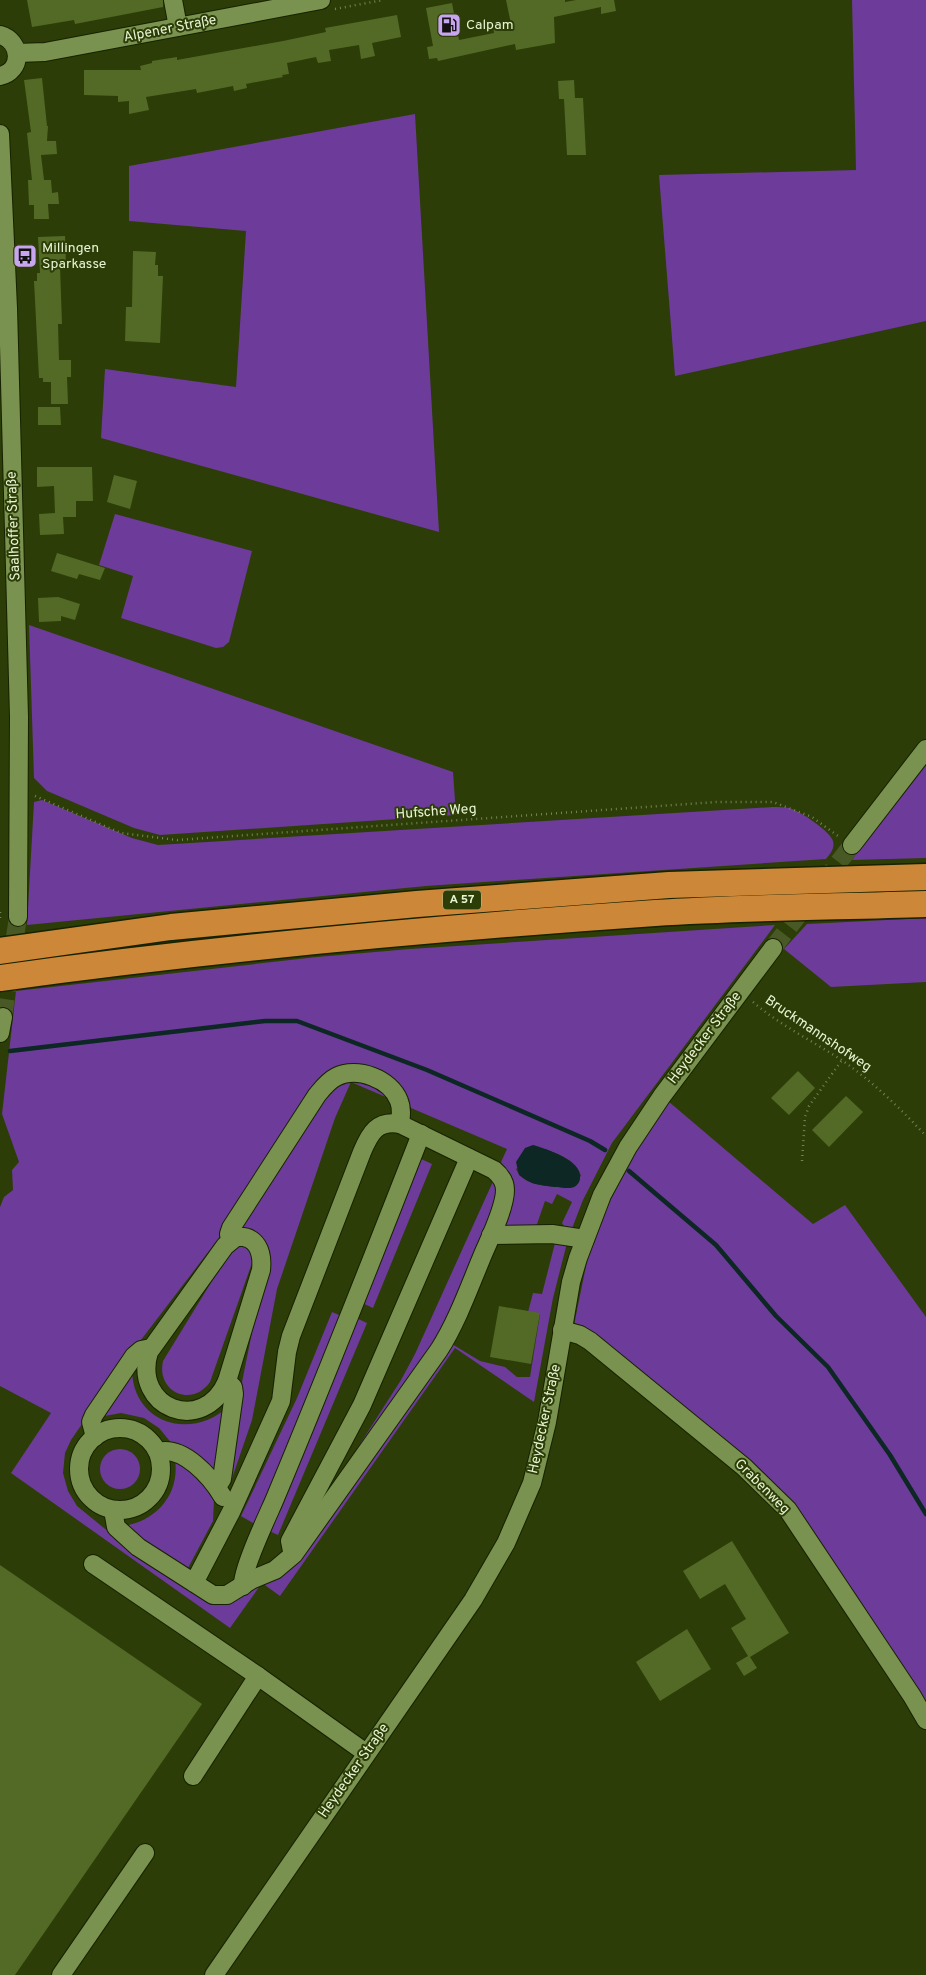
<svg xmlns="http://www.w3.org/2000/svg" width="926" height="1975" viewBox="0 0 926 1975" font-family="Overpass,sans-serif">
<rect width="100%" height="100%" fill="#2c3d07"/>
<g fill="#6d3b99" fill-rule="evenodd">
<path d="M 852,0 L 926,0 L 926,321 L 675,376 L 659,175 L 856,170 Z"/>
<path d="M 415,114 L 439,532 L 101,438 L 105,369 L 236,387 L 246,231 L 129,221 L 129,166 Z"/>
<path d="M 115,514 L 252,551 L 229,642 L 223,647 L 216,648 L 121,618 L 133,576 L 99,565 Z"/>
<path d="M 29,625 L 453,772 L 456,815 L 160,835 L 134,828 L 47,791 L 34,778 Z"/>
<path d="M 926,758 L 926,858 L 852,860 L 873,828 Z"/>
<path d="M 42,800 L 132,838 L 158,845 L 773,807 C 778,807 784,807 789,808 C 800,811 830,831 833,841 C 835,849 830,854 826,859 L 426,886 L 27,925 L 34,802 Z"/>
<path d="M 926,918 L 926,982 L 831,987 L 784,949 L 807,924 Z"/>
<path d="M 775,925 L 612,1143 L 583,1200 L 571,1231 L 566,1229 L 562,1223 L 572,1202 L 557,1194 L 552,1204 L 545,1201 L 536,1227 L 502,1230 L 513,1184 L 501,1162 L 507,1149 L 411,1108 L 348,1069 L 131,1353 L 71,1440 L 65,1453 L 63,1473 L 68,1491 L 77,1506 L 115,1537 L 202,1596 L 258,1583 L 452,1344 L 480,1361 L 505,1367 L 517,1377 L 530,1377 L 540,1314 L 528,1312 L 533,1293 L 542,1294 L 555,1243 L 560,1240 L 567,1243 L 553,1298 L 534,1402 L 455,1348 L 280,1596 L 262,1583 L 230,1628 L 11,1473 L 51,1413 L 0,1386 L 0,1207 L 4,1197 L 13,1190 L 12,1170 L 19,1162 L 2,1114 L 16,991 L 317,957 L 410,949 ZM 545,1149 C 559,1155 576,1159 581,1176 L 567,1188 C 550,1185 524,1188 516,1169 Z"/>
<path d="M 363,1078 L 395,1101 L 351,1082 L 335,1118 L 277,1289 L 252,1420 L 227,1493 L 230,1453 L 239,1397 L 268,1253 C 266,1236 253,1227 236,1229 L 331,1086 Z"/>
<path d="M 668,1101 L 813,1224 L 845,1205 L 926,1317 L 926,1720 L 788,1510 L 572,1335 L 591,1241 L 613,1186 Z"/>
<path d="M 419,1158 L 432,1164 L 373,1308 L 360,1302 Z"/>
<path d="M 495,1177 L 499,1198 L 443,1334 L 333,1486 L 401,1380 L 415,1354 Z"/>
<path d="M 239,1245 C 249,1248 253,1251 252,1263 L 210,1382 C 192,1408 156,1392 163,1361 L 231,1250 Z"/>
<path d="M 332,1312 L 344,1317 L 258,1526 L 241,1516 L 297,1398 Z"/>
<path d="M 354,1317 L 367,1323 L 278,1535 L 267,1530 Z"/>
<path d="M 132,1370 C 133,1424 192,1441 229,1406 L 218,1481 L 173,1445 L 159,1428 L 144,1418 L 121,1413 L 99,1417 Z"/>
<circle cx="120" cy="1469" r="20"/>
<path d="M 175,1459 L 196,1471 L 214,1499 L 213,1521 L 188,1568 L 179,1567 L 123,1526 C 157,1521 180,1494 175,1459 Z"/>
</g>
<path fill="#0d2724" d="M 533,1145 C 546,1149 582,1160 580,1178 C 580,1181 578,1185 574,1187 C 569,1190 538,1185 532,1183 C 528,1181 523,1178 519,1175 L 516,1162 L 525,1148 Z"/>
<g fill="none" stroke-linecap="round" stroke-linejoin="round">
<g stroke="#0d2724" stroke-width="4.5">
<path d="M 10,1051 L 265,1021 L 297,1021 L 427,1070 L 590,1141 L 605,1150"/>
<path d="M 629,1171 L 716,1245 L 776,1316 L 828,1367 L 890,1455 L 926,1514"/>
</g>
</g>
<g fill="#536a26">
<path d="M 27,0 L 163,0 L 163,7 L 75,24 L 74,20 L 32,27 Z"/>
<path d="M 506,0 L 565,0 L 565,2 L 576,0 L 614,0 L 616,11 L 601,14 L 601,7 L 554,17 L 555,43 L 516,50 L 515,44 L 438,61 L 437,58 L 429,59 L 427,47 L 433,46 L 426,8 L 452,3 L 459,40 L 494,33 L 493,27 L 511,24 Z"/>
<path d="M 397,15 L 401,37 L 372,43 L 375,56 L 361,59 L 359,45 L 329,50 L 331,61 L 318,63 L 316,57 L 287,63 L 289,74 L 282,75 L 283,77 L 246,84 L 247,88 L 234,91 L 233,86 L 197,93 L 196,89 L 146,97 L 149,110 L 129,114 L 129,101 L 118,102 L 118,96 L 84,95 L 84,70 L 141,70 L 140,66 L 152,63 L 152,61 L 177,57 L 177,60 L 283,41 L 326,32 L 325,28 Z"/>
<path d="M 42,78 L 47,126 L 48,126 L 47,141 L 56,141 L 57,154 L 41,155 L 44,180 L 51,180 L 52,193 L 58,192 L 59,204 L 48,204 L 49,219 L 34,219 L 34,205 L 29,205 L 28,180 L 32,180 L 27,133 L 31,132 L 24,80 Z"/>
<path d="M 574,80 L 575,98 L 583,98 L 586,155 L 567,155 L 564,99 L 559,99 L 558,81 Z"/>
<path d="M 65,236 L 66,265 L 60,266 L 62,324 L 58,324 L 59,360 L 71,360 L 71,377 L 67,377 L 68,404 L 51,404 L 51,382 L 43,382 L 43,378 L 39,378 L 34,281 L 37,281 L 37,273 L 40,273 L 38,237 Z"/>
<path d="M 133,251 L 156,252 L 155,265 L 158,265 L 158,276 L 163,276 L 160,343 L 125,341 L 126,307 L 132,307 Z"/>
<path d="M 38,407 L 60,407 L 61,425 L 38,425 Z"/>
<path d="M 37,467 L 92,467 L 93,501 L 76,501 L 76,517 L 63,517 L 64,534 L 40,535 L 39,514 L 55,513 L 54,486 L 37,487 Z"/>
<path d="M 114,475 L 137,481 L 130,509 L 107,502 Z"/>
<path d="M 57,553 L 105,568 L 100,580 L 79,574 L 77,579 L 51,571 Z"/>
<path d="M 58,597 L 80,604 L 75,620 L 61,616 L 61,621 L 39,622 L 38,598 Z"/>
<path d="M 798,1071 L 815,1088 L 789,1115 L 771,1098 Z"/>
<path d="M 846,1096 L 863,1112 L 829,1147 L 812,1130 Z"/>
<path d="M 499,1306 L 540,1313 L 531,1364 L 490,1357 Z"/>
<path d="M 732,1541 L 789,1633 L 750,1657 L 757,1668 L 744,1676 L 736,1663 L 748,1656 L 731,1628 L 746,1619 L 725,1584 L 700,1599 L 683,1571 Z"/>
<path d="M 0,1565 L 202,1704 L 15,1975 L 0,1975 Z"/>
<path d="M 687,1629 L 711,1669 L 660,1701 L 636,1662 Z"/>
</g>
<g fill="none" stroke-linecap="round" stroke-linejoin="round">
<g stroke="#485925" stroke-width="18" stroke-dasharray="18 9" stroke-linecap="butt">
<path d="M 773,948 L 852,845"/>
<path d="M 3,1017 L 18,917"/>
</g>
<g stroke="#172200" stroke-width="20">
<g id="minor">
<path d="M 173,0 L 178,27"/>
<path d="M 0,35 C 22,41 23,71 0,76"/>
<path d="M 17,53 L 45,52 L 321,0"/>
<path d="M 0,134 L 8,308 L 19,717 L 18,917"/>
<path d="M 852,845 L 926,749"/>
<path d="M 0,1033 L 3,1017"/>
<path d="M 491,1235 L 552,1234 L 585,1239"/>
<path d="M 236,1237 C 257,1235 263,1252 261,1270 L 227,1381 C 203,1436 132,1408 149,1352 L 225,1246 Z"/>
<path d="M 230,1241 L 229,1234 L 231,1228 L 317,1095 C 322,1089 328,1081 336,1077 C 357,1066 391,1079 399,1101 C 402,1108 401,1116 400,1124"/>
<path d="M 562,1330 L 580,1335 L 590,1341 L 744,1467 L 788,1510 L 912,1696 L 926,1720"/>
<circle cx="120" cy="1469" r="41"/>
<path d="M 95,1437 L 91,1422 L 94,1415 L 134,1356 L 141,1350 L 151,1348"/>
<path d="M 158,1452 C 183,1445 211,1477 223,1497"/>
<path d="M 217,1487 L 222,1479 L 234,1394 L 233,1387 L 227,1381"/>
<path d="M 113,1510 L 116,1527 L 138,1547 L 213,1595 L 227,1595 L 251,1580 L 275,1570 L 294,1554 L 439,1350 C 458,1320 470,1285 484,1252 C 491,1236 505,1207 505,1190 C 505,1182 500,1175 494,1170 L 400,1124 C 377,1120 370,1133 362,1152 L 291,1336 L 287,1352 L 281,1401 L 231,1512 L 194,1583"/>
<path d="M 292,1551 L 290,1541 L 362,1405 L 469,1158"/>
<path d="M 93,1564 L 258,1676"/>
<path d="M 243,1586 C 241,1572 267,1517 274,1501 C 325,1379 373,1257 421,1134"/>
<path d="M 193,1776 L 258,1676 L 366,1753"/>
<path d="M 61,1975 L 145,1853"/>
<path d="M 214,1975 L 473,1600 L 506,1543 L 532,1483 L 547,1422 L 571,1282 L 578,1258 L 602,1195 L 628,1147 L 662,1096 L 773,948"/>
</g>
</g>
<g stroke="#172200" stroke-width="29">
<g id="highway">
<path d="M 0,951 L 171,927 L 417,904 L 669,885 L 926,877"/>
<path d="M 0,978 C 217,948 436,928 655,913 C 745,907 836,907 926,904"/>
</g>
</g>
<g stroke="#748455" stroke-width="2.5" stroke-dasharray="1 4" stroke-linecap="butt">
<path d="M 335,9 L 383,0"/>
<path d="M 35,796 L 121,833 L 177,840 L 716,802 L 773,802 L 812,817 L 838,836"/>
<path d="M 0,918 L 0,910"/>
<path d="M 753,1002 C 781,1026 813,1041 843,1061 C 873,1082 901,1109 926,1136"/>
<path d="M 802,1161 L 805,1117 L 809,1106 L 842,1060"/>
</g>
<use href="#minor" stroke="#79924f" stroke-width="18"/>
<use href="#highway" stroke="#cd8738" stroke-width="26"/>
</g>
<defs>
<g id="fuel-square" transform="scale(1.25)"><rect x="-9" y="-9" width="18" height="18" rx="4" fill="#c8a5ef" stroke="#2c3d07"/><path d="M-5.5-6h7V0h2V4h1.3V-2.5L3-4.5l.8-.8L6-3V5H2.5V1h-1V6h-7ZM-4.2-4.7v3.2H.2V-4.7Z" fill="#111"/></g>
<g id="bus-square" transform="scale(1.25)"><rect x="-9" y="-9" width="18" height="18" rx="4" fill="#c8a5ef" stroke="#2c3d07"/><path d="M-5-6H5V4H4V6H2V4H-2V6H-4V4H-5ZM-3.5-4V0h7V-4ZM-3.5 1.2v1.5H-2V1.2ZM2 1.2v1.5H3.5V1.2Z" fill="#111"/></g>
</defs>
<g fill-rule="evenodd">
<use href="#fuel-square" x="449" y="25"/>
<use href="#bus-square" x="25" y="256"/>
</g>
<g text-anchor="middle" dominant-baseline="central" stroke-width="4" stroke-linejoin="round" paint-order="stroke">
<rect fill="#2c3d07" stroke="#afbe95" stroke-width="1" x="443" y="890.5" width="38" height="19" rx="4"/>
<g font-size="12" font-weight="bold" fill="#e7f5d2">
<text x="462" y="900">A 57</text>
</g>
<g font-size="14" fill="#e7f5d2" stroke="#2c3d07" text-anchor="start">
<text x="466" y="25">Calpam</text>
<text x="42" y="248">Millingen<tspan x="42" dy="16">Sparkasse</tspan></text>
</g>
<g font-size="14" fill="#e7f5d2" stroke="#2c3d07">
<text transform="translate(170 29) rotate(-11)">Alpener Straße</text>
<text transform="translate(14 526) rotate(-92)">Saalhoffer Straße</text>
<text transform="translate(436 812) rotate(-4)">Hufsche Weg</text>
<text transform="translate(818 1034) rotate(34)">Bruckmannshofweg</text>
<text transform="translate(705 1038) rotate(-53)">Heydecker Straße</text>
<text transform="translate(545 1419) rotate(-78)">Heydecker Straße</text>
<text transform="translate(762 1487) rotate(45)">Grabenweg</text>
<text transform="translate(354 1771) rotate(-55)">Heydecker Straße</text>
</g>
</g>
</svg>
